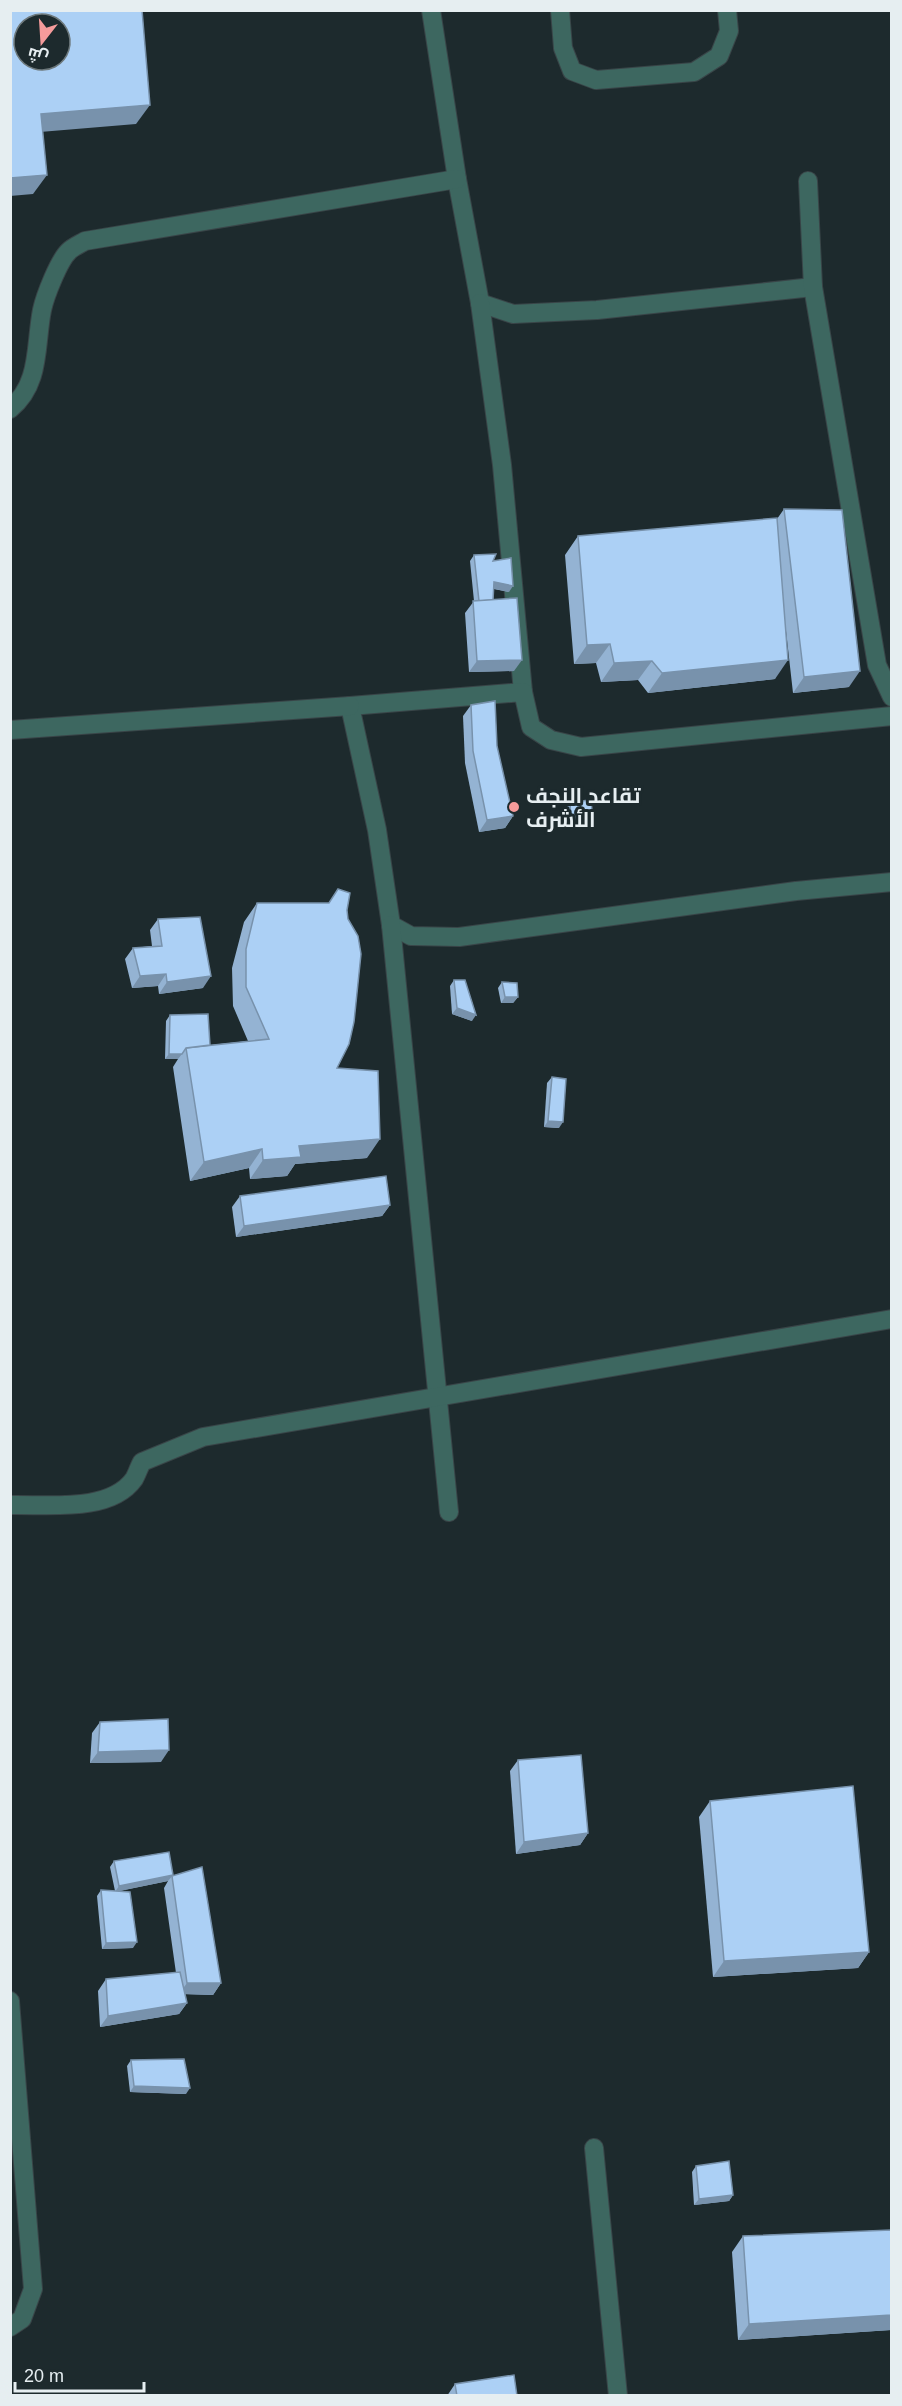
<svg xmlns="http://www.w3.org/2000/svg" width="902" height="2406" viewBox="0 0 902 2406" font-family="Helvetica,Cairo,sans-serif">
<rect width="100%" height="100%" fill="#1d2a2d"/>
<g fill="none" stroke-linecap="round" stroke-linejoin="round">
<g stroke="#394548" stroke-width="20">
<g id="minor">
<path d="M 431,10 L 457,179 L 480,303 L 513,314 L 597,310 L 813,287"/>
<path d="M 560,10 L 563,48 L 572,71 L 596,80 L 694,72 L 719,56 L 729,31 L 727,10"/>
<path d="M 808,181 L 813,287 L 877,665 L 892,697"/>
<path d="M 480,303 L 502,465 L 523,692"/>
<path d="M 10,409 C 41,384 35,345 42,310 C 45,296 59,260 69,251 C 73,247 80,244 85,241 L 457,179"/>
<path d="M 892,716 L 581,747 L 551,740 L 531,727 L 523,692 L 350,706 L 377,830 L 391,925 L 411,936 L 459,937 L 796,891 L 892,882"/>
<path d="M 10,730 L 350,706"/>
<path d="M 391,925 L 449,1512"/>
<path d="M 10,1505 C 47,1504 110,1513 134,1479 C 137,1474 139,1467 142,1462 L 203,1437 L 892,1319"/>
<path d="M 10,2001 L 33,2289 L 22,2319 L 10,2327"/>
<path d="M 594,2148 L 618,2396"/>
</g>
</g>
<use href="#minor" stroke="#3d6760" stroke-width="18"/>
</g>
<g fill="#94b3d3">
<path d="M 784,509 L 849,687 L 793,693 L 786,631 L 775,679 L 648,693 L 638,680 L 601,682 L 596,663 L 574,664 L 565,555 L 578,536 L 777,519 Z"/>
<path d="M 474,555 L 509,592 L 494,589 L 493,600 L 514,671 L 469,672 L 465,613 L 474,601 L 470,561 Z"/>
<path d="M 471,705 L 513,816 L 505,828 L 479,832 L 465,763 L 463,716 Z"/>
<path d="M 570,802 L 593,822 L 589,828 L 567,827 L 566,808 Z"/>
<path d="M 257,903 L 347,910 L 337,1068 L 367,1158 L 295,1164 L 287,1176 L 250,1179 L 249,1168 L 190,1181 L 173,1067 L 178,1059 L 165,1059 L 166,1021 L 170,1015 L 210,1045 L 248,1041 L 233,1006 L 232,968 L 244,922 Z"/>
<path d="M 158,919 L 203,988 L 159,994 L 158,986 L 132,988 L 125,959 L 133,948 L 152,946 L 150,930 Z"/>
<path d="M 454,980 L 472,1021 L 452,1014 L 450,986 Z"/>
<path d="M 502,982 L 518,997 L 513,1003 L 501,1003 L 498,988 Z"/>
<path d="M 552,1077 L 559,1128 L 544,1127 L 547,1083 Z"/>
<path d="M 240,1196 L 390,1205 L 382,1216 L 236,1237 L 232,1207 Z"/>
<path d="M 100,1722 L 161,1762 L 90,1763 L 92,1733 Z"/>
<path d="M 518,1760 L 588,1833 L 580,1845 L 516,1854 L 510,1771 Z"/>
<path d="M 710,1801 L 869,1952 L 858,1968 L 713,1977 L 699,1817 Z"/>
<path d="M 114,1861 L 173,1875 L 221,1983 L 213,1995 L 185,1994 L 187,2003 L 179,2014 L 100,2027 L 98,1991 L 106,1979 L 176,1973 L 164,1888 L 168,1881 L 119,1891 L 133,1948 L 102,1949 L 97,1896 L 101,1890 L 115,1891 L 110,1867 Z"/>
<path d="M 131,2060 L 186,2094 L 130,2092 L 127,2066 Z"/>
<path d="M 696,2166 L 733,2195 L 729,2201 L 694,2205 L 692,2172 Z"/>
<path d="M 891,2230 L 891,2330 L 738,2340 L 732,2252 L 743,2236 Z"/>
<path d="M 455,2384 L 517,2396 L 447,2396 Z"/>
</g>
<g fill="#7892ac">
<path d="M 150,105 L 136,124 L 28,133 L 41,114 Z"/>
<path d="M 47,175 L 33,194 L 10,196 L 10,178 Z"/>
<path d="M 494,582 L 513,586 L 509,592 L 490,588 Z"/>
<path d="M 610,644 L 596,663 L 574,664 L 587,645 Z"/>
<path d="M 522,660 L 514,671 L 469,672 L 477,661 Z"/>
<path d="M 788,660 L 775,679 L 648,693 L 662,673 Z"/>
<path d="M 652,661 L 638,680 L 601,682 L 614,663 Z"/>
<path d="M 860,671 L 849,687 L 793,693 L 804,677 Z"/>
<path d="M 513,816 L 505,828 L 479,832 L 487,820 Z"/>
<path d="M 571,821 L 593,822 L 589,828 L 567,827 Z"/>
<path d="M 166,974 L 158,986 L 132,988 L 140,976 Z"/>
<path d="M 211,976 L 203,988 L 159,994 L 167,982 Z"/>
<path d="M 505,997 L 518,997 L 513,1003 L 501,1003 Z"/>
<path d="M 457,1008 L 476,1015 L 472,1021 L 452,1014 Z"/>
<path d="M 169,1054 L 182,1054 L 178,1059 L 165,1059 Z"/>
<path d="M 548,1121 L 563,1122 L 559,1128 L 544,1127 Z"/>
<path d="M 380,1139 L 367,1158 L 295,1164 L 287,1176 L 250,1179 L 263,1160 L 299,1146 Z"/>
<path d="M 262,1149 L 249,1168 L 190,1181 L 204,1162 Z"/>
<path d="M 390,1205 L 382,1216 L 236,1237 L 244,1226 Z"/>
<path d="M 169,1750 L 161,1762 L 90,1763 L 98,1752 Z"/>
<path d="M 588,1833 L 580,1845 L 516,1854 L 524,1842 Z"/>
<path d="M 173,1875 L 168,1881 L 115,1892 L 119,1886 Z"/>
<path d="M 137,1942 L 133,1948 L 102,1949 L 106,1943 Z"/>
<path d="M 869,1952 L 858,1968 L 713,1977 L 724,1961 Z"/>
<path d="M 187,1983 L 221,1983 L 213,1995 L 179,1994 Z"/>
<path d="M 187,2003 L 179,2014 L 100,2027 L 108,2016 Z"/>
<path d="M 134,2086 L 190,2088 L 186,2094 L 130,2092 Z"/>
<path d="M 733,2195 L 729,2201 L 694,2205 L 699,2199 Z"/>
<path d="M 891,2315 L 891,2330 L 738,2340 L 749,2324 Z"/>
</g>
<g fill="#acd0f5" stroke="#7892ac" stroke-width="1.5" fill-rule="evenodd">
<path d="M 10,10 L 142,10 L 150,105 L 41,114 L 47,175 L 10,178 ZM 24,24 L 60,24 L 60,60 L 24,60 Z"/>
<path d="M 784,509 L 842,510 L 860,671 L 804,677 Z"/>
<path d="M 777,518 L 788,660 L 662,673 L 652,661 L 614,663 L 610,644 L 587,645 L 578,536 Z"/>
<path d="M 496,554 L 493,561 L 511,558 L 513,586 L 494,582 L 493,600 L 479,601 L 474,555 Z"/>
<path d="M 517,598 L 522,660 L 477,661 L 473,601 Z"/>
<path d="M 495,701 L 497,746 L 513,816 L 487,820 L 473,751 L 471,705 Z"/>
<path d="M 591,800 L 593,822 L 571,821 L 570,802 Z"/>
<path d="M 338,889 L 350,893 L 347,910 L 348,919 L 358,936 L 361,954 L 354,1022 L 349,1044 L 337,1068 L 378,1071 L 380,1139 L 299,1146 L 301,1157 L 263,1160 L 262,1149 L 204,1162 L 186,1048 L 269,1039 L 246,987 L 246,949 L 257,903 L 329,903 Z"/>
<path d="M 200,917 L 211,976 L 167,982 L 166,974 L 140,976 L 133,948 L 162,946 L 158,919 Z"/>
<path d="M 454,980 L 465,980 L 476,1015 L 457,1008 Z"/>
<path d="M 502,982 L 517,983 L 518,997 L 505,997 Z"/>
<path d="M 208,1014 L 210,1045 L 186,1048 L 182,1054 L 169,1054 L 170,1015 Z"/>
<path d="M 552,1077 L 566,1079 L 563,1122 L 548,1121 Z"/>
<path d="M 386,1176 L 390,1205 L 244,1226 L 240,1196 Z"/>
<path d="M 168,1719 L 169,1750 L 98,1752 L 100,1722 Z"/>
<path d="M 581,1755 L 588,1833 L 524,1842 L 518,1760 Z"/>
<path d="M 853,1786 L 869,1952 L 724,1961 L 710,1801 Z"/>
<path d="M 169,1852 L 173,1875 L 119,1886 L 114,1861 Z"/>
<path d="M 202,1867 L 221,1983 L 187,1983 L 172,1876 Z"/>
<path d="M 101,1890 L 130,1892 L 137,1942 L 106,1943 Z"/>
<path d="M 180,1972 L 187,2003 L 108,2016 L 106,1979 Z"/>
<path d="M 184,2059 L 190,2088 L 134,2086 L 131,2060 Z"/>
<path d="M 729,2161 L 733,2195 L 699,2199 L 696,2166 Z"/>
<path d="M 891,2230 L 891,2315 L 749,2324 L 743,2236 Z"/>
<path d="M 514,2375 L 517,2396 L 457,2396 L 455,2384 Z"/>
</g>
<circle fill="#f59b9b" stroke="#1d2a2d" stroke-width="2" cx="514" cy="807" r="6"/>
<g text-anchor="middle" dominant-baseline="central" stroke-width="6" stroke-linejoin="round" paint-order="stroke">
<g font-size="21" font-weight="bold" fill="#e6eef1" stroke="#1d2a2d" text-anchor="start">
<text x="526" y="795">تقاعد النجف<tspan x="526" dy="24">الأشرف</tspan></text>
</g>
</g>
<rect width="902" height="2406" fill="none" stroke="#e6eef1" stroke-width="24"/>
<g transform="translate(42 42) rotate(197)"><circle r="28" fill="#1d2a2d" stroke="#6d787b" stroke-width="1.5"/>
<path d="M0-4.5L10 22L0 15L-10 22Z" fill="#f59b9b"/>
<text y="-9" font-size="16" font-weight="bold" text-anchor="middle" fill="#e6eef1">ش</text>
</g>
<path d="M15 2382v9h129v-9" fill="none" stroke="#e6eef1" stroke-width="3"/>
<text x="24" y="2382" font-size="18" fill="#e6eef1" stroke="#1d2a2d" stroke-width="4.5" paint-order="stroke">20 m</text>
</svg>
